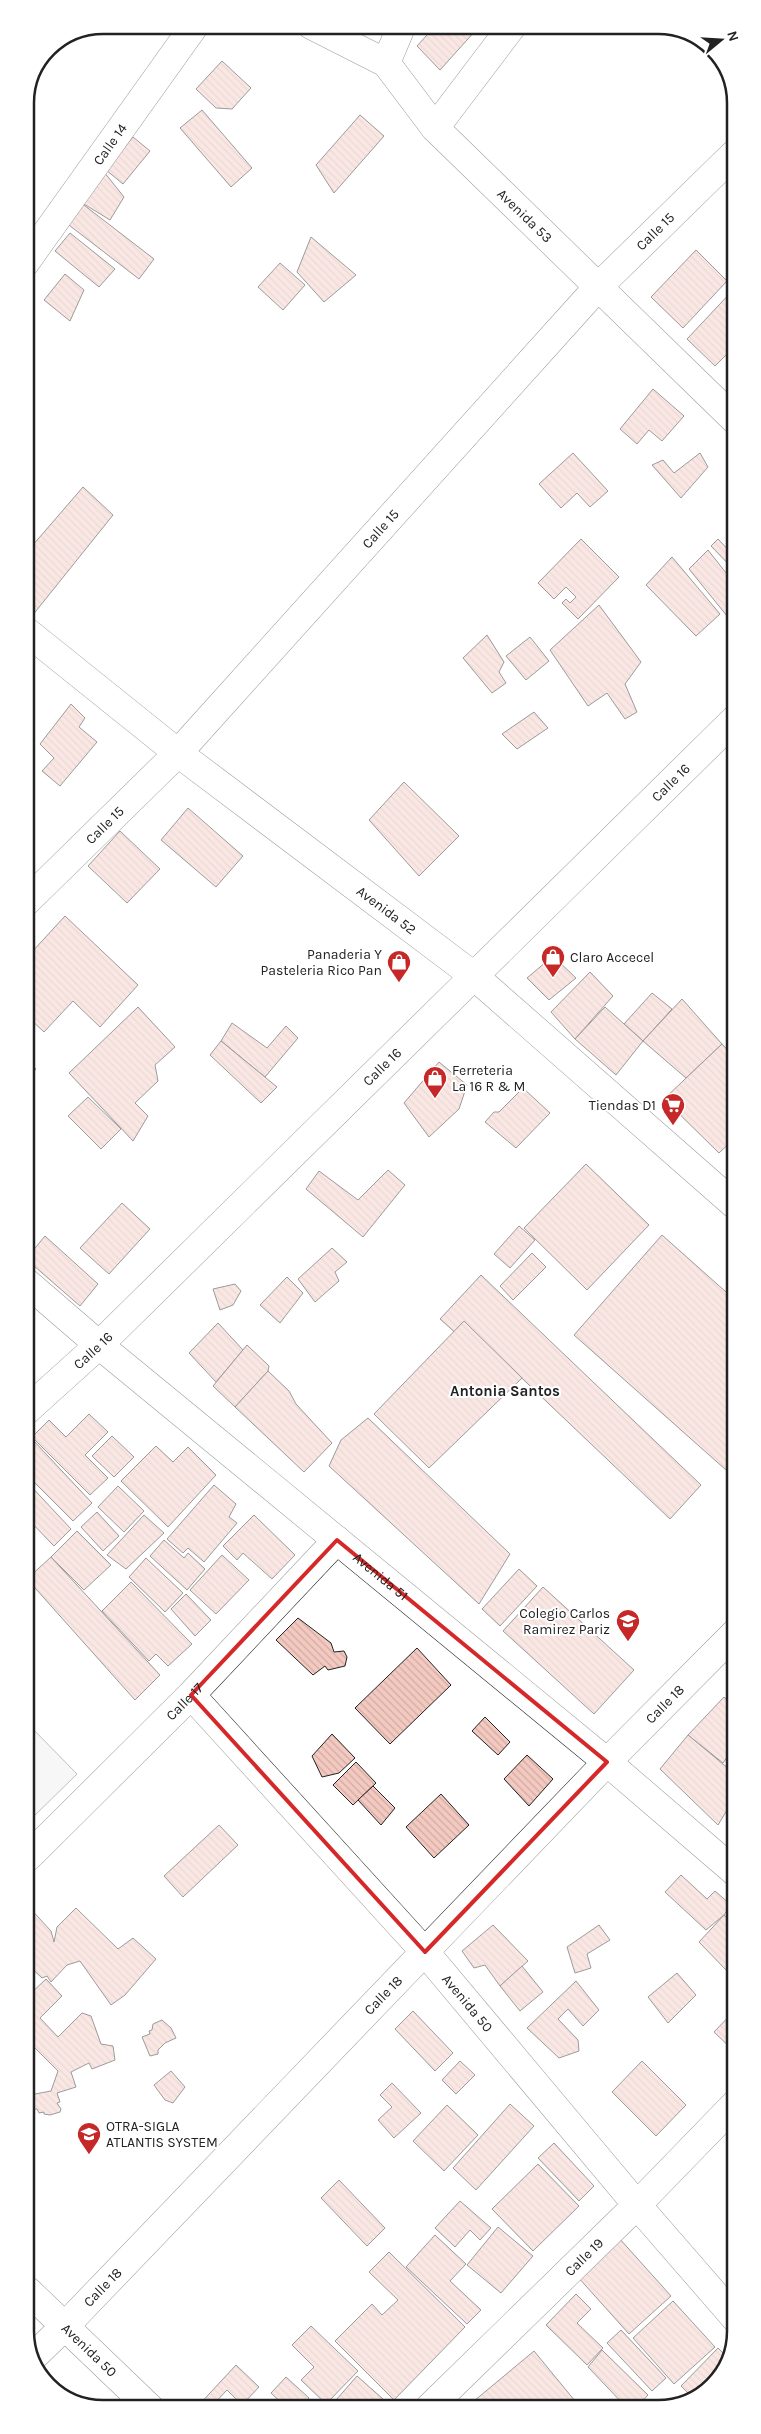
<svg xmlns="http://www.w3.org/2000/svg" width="761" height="2434" viewBox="0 0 761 2434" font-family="Karla,sans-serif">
<defs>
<pattern id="building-back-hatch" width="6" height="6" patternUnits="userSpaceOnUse" patternTransform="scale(1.25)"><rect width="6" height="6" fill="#f3c9c0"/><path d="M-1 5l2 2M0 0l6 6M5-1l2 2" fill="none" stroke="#d0aca5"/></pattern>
</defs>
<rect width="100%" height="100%" fill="#fff"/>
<path fill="#eee" stroke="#6f6f6f" d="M 27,1723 L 77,1774 L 27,1823 Z"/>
<g fill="url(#building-back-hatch)" stroke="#222">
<path d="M 436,25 L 472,25 L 476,30 L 440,70 L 417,46 Z"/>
<path d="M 222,61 L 251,88 L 232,109 L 216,108 L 196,89 Z"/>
<path d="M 202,110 L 252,168 L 231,187 L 180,128 Z"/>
<path d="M 360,115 L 384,136 L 334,193 L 316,165 Z"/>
<path d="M 133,137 L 150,151 L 123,184 L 106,170 Z"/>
<path d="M 104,172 L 124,197 L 110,220 L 84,204 Z"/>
<path d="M 80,202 L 154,259 L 139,279 L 65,222 Z"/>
<path d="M 70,233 L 115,269 L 99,287 L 55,251 Z"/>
<path d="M 311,237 L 356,275 L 324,302 L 297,272 Z"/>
<path d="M 696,250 L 727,281 L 683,328 L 651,297 Z"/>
<path d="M 280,263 L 305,285 L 283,310 L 258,287 Z"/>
<path d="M 65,274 L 84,290 L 70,321 L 44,300 Z"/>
<path d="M 734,289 L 734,347 L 715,366 L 687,339 Z"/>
<path d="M 653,389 L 684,416 L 662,441 L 649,430 L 637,444 L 620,429 Z"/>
<path d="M 573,453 L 608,491 L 590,507 L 577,493 L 561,508 L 539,484 Z"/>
<path d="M 700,453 L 708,467 L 681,498 L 652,465 L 663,460 L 674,473 Z"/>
<path d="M 83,487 L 113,515 L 32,616 L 26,612 L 26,553 Z"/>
<path d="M 581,539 L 619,577 L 578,619 L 562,603 L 566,599 L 570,603 L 576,597 L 566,587 L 554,599 L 538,583 Z"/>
<path d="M 718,539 L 734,556 L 734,570 L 711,546 Z"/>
<path d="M 708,550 L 734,583 L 734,608 L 727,616 L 689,569 Z"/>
<path d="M 672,557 L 720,614 L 696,636 L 646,585 Z"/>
<path d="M 599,605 L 641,662 L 625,684 L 637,712 L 625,719 L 607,693 L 588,706 L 550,650 Z"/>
<path d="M 487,635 L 504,662 L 499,672 L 506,683 L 492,693 L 463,658 Z"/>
<path d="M 530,637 L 549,661 L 526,680 L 506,656 Z"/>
<path d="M 71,704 L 85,718 L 79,727 L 97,742 L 60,786 L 42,771 L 54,758 L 40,744 Z"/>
<path d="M 534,712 L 548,728 L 517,749 L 502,734 Z"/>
<path d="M 404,782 L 459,836 L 419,876 L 369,820 Z"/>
<path d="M 188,808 L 243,856 L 216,887 L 161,840 Z"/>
<path d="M 120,831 L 160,869 L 127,903 L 88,866 Z"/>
<path d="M 65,916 L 138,985 L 100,1027 L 73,1001 L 44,1032 L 26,1015 L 26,948 L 31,953 Z"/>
<path d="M 553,956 L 576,978 L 549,1000 L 527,978 Z"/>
<path d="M 590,972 L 613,996 L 575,1039 L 551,1012 Z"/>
<path d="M 652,993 L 672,1009 L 643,1041 L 624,1024 Z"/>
<path d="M 682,999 L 722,1044 L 686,1078 L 643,1041 Z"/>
<path d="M 138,1007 L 175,1047 L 155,1065 L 158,1081 L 135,1103 L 148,1116 L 133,1141 L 69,1073 Z"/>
<path d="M 605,1007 L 643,1041 L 616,1075 L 575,1039 Z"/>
<path d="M 232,1023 L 267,1048 L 286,1026 L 298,1038 L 265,1077 L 221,1041 Z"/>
<path d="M 221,1041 L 277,1087 L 261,1103 L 210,1055 Z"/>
<path d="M 722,1044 L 735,1058 L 735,1138 L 719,1153 L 664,1099 Z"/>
<path d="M 26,1060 L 36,1069 L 26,1080 Z"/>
<path d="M 439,1062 L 467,1085 L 459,1109 L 429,1137 L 404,1103 Z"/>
<path d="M 523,1088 L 550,1113 L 516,1148 L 485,1122 L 494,1112 L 499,1112 Z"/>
<path d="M 88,1097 L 121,1129 L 101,1149 L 68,1116 Z"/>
<path d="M 586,1164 L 649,1225 L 587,1290 L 524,1228 Z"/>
<path d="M 388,1170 L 405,1185 L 363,1237 L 306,1189 L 319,1171 L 358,1200 Z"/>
<path d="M 122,1203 L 150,1229 L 109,1274 L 80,1248 Z"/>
<path d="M 519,1226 L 535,1240 L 510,1268 L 494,1254 Z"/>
<path d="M 662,1235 L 735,1300 L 735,1478 L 574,1335 Z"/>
<path d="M 45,1236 L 98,1284 L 80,1306 L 26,1259 Z"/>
<path d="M 332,1248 L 347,1262 L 335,1272 L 339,1281 L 315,1302 L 298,1279 Z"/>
<path d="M 532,1253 L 546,1267 L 513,1300 L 500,1286 Z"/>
<path d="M 481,1275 L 701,1485 L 670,1519 L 468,1327 L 459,1336 L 440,1319 Z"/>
<path d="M 287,1277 L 303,1293 L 280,1323 L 260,1305 Z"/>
<path d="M 235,1284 L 241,1291 L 233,1305 L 220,1310 L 213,1289 Z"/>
<path d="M 464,1321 L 522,1378 L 429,1468 L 374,1414 Z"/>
<path d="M 218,1323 L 243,1350 L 216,1382 L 189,1353 Z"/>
<path d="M 247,1345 L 269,1366 L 268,1371 L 235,1407 L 213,1386 Z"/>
<path d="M 268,1371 L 289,1391 L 296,1404 L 332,1443 L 304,1472 L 235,1407 Z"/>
<path d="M 89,1414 L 108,1432 L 85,1455 L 108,1478 L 90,1495 L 32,1437 L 49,1420 L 66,1437 Z"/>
<path d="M 368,1418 L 510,1554 L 479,1604 L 329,1466 L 341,1440 Z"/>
<path d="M 112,1436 L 134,1457 L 114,1477 L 92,1456 Z"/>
<path d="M 33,1440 L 92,1503 L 73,1521 L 27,1475 L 27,1445 Z"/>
<path d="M 156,1446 L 173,1462 L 188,1447 L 216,1475 L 168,1527 L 121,1481 Z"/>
<path d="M 27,1482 L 71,1529 L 54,1546 L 27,1518 Z"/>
<path d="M 214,1485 L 236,1504 L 229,1517 L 237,1523 L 204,1562 L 188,1548 L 183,1553 L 167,1539 Z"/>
<path d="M 118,1486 L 144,1511 L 124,1532 L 98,1507 Z"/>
<path d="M 97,1512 L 119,1536 L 103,1551 L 81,1527 Z"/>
<path d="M 144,1515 L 164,1533 L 126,1569 L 107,1555 Z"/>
<path d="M 254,1515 L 295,1555 L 272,1579 L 243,1553 L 237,1560 L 223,1546 Z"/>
<path d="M 77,1531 L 111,1565 L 84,1590 L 51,1557 Z"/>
<path d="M 164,1540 L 184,1558 L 188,1553 L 205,1569 L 187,1590 L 150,1556 Z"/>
<path d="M 222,1555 L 249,1580 L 216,1614 L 190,1590 Z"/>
<path d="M 51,1557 L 160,1675 L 135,1700 L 27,1579 Z"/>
<path d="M 146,1558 L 183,1593 L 165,1612 L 129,1577 Z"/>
<path d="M 519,1569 L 537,1586 L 500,1626 L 482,1609 Z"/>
<path d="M 131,1582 L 192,1644 L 168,1666 L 156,1654 L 149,1661 L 102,1611 Z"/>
<path d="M 543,1587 L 634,1670 L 594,1714 L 503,1631 Z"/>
<path d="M 186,1594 L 211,1620 L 195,1636 L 171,1609 Z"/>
<path d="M 298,1618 L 331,1643 L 334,1652 L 344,1651 L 347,1657 L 345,1666 L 328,1670 L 325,1666 L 313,1675 L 276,1640 Z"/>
<path d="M 417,1648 L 451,1685 L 390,1744 L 355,1708 Z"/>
<path d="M 724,1697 L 735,1708 L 735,1746 L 723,1763 L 688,1735 Z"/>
<path d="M 485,1717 L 510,1742 L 498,1755 L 472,1731 Z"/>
<path d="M 332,1734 L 355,1758 L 339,1773 L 322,1777 L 312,1756 Z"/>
<path d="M 688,1735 L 735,1774 L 735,1797 L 718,1825 L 660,1769 Z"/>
<path d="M 527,1755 L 553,1779 L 529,1806 L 504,1779 Z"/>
<path d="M 356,1762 L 376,1783 L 353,1805 L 333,1785 Z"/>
<path d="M 373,1786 L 395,1808 L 381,1825 L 358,1800 Z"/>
<path d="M 441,1794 L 469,1825 L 434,1858 L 406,1827 Z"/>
<path d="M 219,1825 L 238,1845 L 183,1897 L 164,1876 Z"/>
<path d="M 681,1875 L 707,1899 L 715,1891 L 731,1905 L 724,1915 L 706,1930 L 665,1892 Z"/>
<path d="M 27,1905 L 51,1931 L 54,1942 L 57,1927 L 76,1908 L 118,1949 L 133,1938 L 156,1959 L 125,1995 L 111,2005 L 80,1961 L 67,1965 L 51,1982 L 47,1976 L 42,1978 L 27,1964 Z"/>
<path d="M 724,1915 L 736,1925 L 736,1965 L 728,1972 L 699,1942 Z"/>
<path d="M 493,1925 L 528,1961 L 500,1986 L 485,1965 L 474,1968 L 462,1951 Z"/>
<path d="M 599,1925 L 610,1940 L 587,1954 L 591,1968 L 575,1973 L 567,1947 Z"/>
<path d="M 522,1966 L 543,1992 L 520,2011 L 500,1986 Z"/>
<path d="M 677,1973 L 696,1995 L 668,2023 L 648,1997 Z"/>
<path d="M 46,1979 L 62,1996 L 40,2018 L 58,2037 L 82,2013 L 91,2016 L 101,2044 L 113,2046 L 115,2060 L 92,2069 L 89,2063 L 71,2072 L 76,2087 L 57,2093 L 60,2102 L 57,2103 L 61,2109 L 60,2112 L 50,2115 L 44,2114 L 44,2112 L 39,2113 L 37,2109 L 29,2109 L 27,2103 L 35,2094 L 51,2091 L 58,2071 L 27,2040 L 27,1997 Z"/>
<path d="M 576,1981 L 599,2010 L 583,2026 L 568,2009 L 558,2019 L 578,2040 L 579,2051 L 559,2058 L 527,2028 Z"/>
<path d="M 736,2009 L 736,2049 L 734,2051 L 714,2032 Z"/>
<path d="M 413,2011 L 453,2053 L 435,2071 L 395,2029 Z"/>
<path d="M 162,2020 L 171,2028 L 176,2038 L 165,2043 L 158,2050 L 158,2054 L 150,2056 L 142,2037 L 150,2034 L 149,2031 L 152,2030 L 153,2024 Z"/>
<path d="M 460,2061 L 475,2075 L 456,2094 L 442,2080 Z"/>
<path d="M 642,2061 L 686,2105 L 656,2136 L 612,2092 Z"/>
<path d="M 171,2071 L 185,2087 L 173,2103 L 165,2100 L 154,2085 Z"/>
<path d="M 392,2083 L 421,2113 L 394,2138 L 378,2120 L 392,2107 L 380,2095 Z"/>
<path d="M 510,2104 L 534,2126 L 476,2190 L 453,2168 Z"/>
<path d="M 447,2105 L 478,2135 L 444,2171 L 413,2141 Z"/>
<path d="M 554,2143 L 594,2186 L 579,2201 L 538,2158 Z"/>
<path d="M 538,2164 L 579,2206 L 533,2251 L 492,2209 Z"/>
<path d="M 339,2180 L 385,2228 L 367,2246 L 321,2198 Z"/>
<path d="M 460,2201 L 491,2228 L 480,2240 L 470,2230 L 455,2247 L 435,2228 Z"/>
<path d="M 498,2227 L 533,2256 L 501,2293 L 467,2265 Z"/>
<path d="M 435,2235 L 466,2264 L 450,2281 L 481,2310 L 467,2324 L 406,2267 Z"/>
<path d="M 619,2238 L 671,2296 L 629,2334 L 577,2276 Z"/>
<path d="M 389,2252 L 465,2327 L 394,2400 L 335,2341 L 372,2304 L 382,2315 L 398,2300 L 369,2272 Z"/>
<path d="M 576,2294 L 591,2309 L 577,2323 L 603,2348 L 587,2365 L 546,2325 Z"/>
<path d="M 673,2301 L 715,2347 L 674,2384 L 633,2338 Z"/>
<path d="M 311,2326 L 358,2371 L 326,2404 L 301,2380 L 314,2367 L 292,2345 Z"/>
<path d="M 621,2330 L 666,2378 L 652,2391 L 607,2343 Z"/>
<path d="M 718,2348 L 727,2357 L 720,2379 L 692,2397 L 681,2386 Z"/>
<path d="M 602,2350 L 648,2395 L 637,2407 L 626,2407 L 588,2367 Z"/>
<path d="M 534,2351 L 580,2407 L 469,2407 L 468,2406 Z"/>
<path d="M 236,2365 L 259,2387 L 242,2405 L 227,2390 L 210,2408 L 199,2408 L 197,2407 Z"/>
<path d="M 357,2376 L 383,2399 L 375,2408 L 329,2408 Z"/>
<path d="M 286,2377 L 309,2398 L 300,2408 L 287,2408 L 271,2393 Z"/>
</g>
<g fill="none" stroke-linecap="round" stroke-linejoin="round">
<g stroke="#222" stroke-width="29">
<g id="street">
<path id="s1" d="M 311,25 L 386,63 L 435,128 L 734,419"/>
<path d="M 386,63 L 402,25"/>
<path d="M 435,128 L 513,25"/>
<path id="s2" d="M 25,263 L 195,25"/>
<path id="s3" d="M 26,631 L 178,753 L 474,976 L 735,1205"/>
<path id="s4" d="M 26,902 L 178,753 L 597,288 L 733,155"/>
<path id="s5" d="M 474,976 L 734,720"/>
<path id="s6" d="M 26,1282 L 99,1345 L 607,1762 L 735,1872"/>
<path id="s7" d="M 191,1695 L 425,1952 L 637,2205 L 736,2319"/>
<path id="s8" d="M 27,1858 L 191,1695 L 337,1540"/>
<path id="s9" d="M 32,2358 L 64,2327 L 607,1762 L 735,1633"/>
<path id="s10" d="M 430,2407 L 637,2205 L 736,2103"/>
</g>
</g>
<g stroke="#222" stroke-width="29">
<g id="secondary">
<path id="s11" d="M 27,1410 L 99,1345 L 474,976"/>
<path id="s12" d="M 28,2291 L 151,2409"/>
</g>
</g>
<use href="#street" stroke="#fff" stroke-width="28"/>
<use href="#secondary" stroke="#fff" stroke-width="28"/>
</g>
<path d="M0 0H761V2434H0ZM 337,1540 L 607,1762 L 425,1952 L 191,1695 Z" fill="#fff" fill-opacity=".55" fill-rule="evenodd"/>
<path fill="none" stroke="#d62828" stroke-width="4" stroke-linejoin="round" d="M 337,1540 L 607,1762 L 425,1952 L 191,1695 Z"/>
<defs>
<g id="shop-pin" transform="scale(1.25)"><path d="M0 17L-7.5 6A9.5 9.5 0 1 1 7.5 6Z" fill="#c62828" stroke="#fff"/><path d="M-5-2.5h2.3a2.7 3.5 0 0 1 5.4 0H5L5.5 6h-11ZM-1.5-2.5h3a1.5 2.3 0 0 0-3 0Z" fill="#fff"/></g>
<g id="supermarket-pin" transform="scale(1.25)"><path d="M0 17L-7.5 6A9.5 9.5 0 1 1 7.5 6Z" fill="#c62828" stroke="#fff"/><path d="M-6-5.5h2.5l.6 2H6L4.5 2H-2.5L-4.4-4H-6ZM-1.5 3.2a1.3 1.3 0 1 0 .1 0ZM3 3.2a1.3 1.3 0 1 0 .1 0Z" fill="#fff"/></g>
<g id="school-pin" transform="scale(1.25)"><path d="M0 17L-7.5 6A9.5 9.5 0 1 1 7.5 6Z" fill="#c62828" stroke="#fff"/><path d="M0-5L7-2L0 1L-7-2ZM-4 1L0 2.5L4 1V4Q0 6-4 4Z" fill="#fff"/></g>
</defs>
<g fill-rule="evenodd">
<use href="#shop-pin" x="553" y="957"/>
<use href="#shop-pin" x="399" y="962"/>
<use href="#shop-pin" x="435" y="1078"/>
<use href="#supermarket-pin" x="673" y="1105"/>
<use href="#school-pin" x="628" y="1621"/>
<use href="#school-pin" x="89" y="2134"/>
</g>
<g text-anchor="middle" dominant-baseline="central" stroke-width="4" stroke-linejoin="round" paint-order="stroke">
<g font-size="14" fill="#222" stroke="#fff">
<text stroke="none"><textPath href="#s2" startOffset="146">Calle 14</textPath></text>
<text stroke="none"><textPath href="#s1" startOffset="291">Avenida 53</textPath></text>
<text stroke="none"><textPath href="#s4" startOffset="920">Calle 15</textPath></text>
<text stroke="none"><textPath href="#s4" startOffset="515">Calle 15</textPath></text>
<text stroke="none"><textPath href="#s5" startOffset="276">Calle 16</textPath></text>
<text stroke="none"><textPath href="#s4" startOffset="110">Calle 15</textPath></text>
<text stroke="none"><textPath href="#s3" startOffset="456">Avenida 52</textPath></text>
<text stroke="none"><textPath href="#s11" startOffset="494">Calle 16</textPath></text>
<text stroke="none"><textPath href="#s11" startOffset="89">Calle 16</textPath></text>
<text stroke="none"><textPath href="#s6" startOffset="461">Avenida 51</textPath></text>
<text stroke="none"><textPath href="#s8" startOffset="222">Calle 17</textPath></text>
<text stroke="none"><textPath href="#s9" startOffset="910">Calle 18</textPath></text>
<text stroke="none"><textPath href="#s9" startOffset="505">Calle 18</textPath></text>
<text stroke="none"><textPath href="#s7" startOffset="414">Avenida 50</textPath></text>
<text stroke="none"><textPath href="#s10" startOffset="215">Calle 19</textPath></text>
<text stroke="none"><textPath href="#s9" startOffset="100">Calle 18</textPath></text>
<text stroke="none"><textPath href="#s12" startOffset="85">Avenida 50</textPath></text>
</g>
<g font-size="14" fill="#222" stroke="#fff" text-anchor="end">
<text x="382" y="954">Panaderia Y<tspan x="382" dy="16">Pasteleria Rico Pan</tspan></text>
<text x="570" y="957" text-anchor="start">Claro Accecel</text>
<text x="452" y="1070" text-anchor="start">Ferreteria<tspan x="452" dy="16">La 16 R &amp; M</tspan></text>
<text x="656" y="1105">Tiendas D1</text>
<text x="610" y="1613">Colegio Carlos<tspan x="610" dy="16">Ramirez Pariz</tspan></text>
<text x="106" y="2126" text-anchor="start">OTRA-SIGLA<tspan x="106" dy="16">ATLANTIS SYSTEM</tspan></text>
</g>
<g font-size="15" font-weight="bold" fill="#222" stroke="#fff">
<text x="505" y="1391">Antonia Santos</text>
</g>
</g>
<path d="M0 0H761V2434H0ZM103 34H658A69 69 0 0 1 727 103V2331A69 69 0 0 1 658 2400H103A69 69 0 0 1 34 2331V103A69 69 0 0 1 103 34Z" fill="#fff" fill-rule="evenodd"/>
<path fill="none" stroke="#222" stroke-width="2.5" d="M103 34H658A69 69 0 0 1 727 103V2331A69 69 0 0 1 658 2400H103A69 69 0 0 1 34 2331V103A69 69 0 0 1 103 34Z"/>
<g transform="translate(721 40) rotate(72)" stroke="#ffffff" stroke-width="4" paint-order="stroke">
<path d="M0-4L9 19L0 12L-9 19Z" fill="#222222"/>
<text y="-8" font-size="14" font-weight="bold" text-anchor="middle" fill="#222222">N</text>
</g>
</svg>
